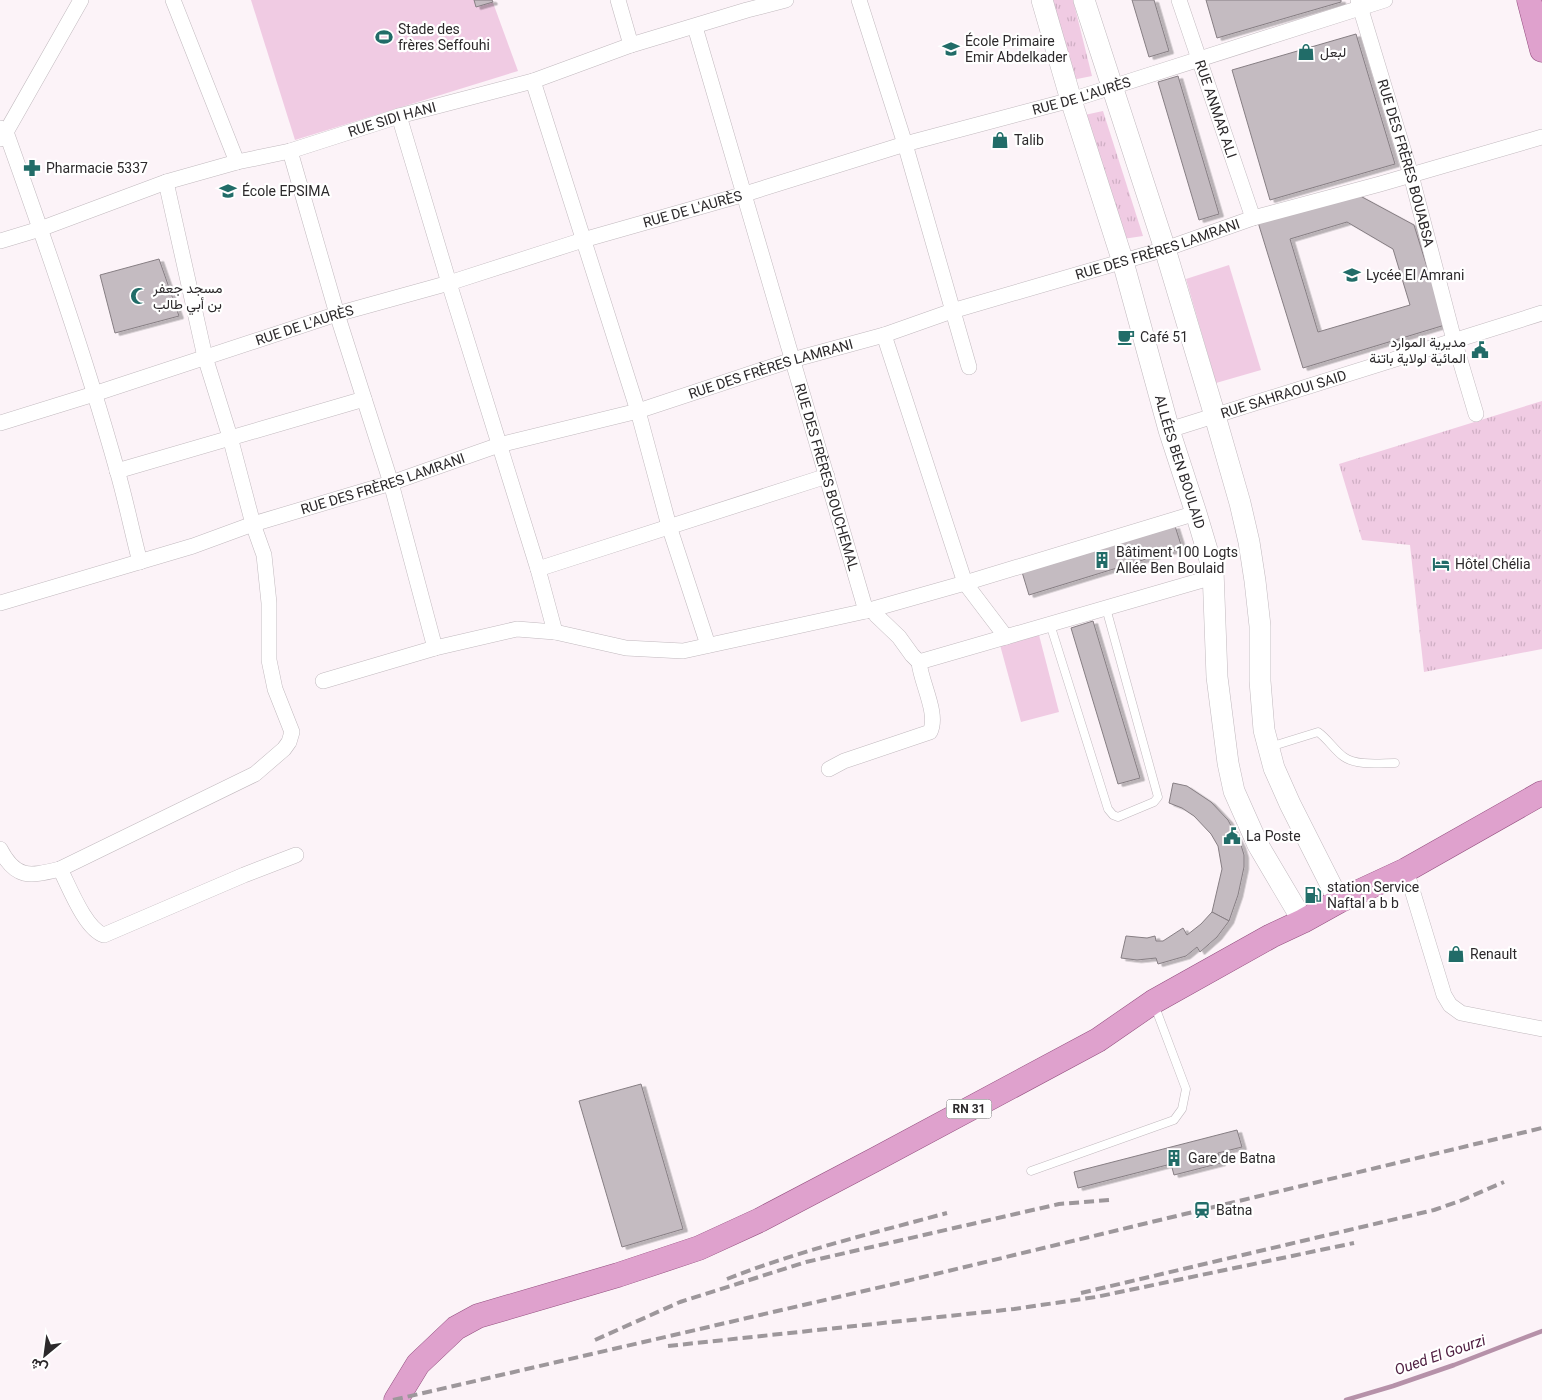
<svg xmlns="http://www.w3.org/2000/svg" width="1542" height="1400" viewBox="0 0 1542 1400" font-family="Roboto,Vazirmatn,sans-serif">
<defs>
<pattern id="park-tufts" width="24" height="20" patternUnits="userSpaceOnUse" patternTransform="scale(1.25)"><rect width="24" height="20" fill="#f0cbe3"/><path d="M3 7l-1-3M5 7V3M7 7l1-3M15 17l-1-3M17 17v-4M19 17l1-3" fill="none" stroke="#ceaec3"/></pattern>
<filter id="shadow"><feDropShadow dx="4.5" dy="2.5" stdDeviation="0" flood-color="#0004"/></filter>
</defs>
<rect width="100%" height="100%" fill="#fcf3f8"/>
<g fill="url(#park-tufts)">
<path d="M 1050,0 L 1073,0 L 1092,76 L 1072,80 Z"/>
<path d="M 1103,111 L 1143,236 L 1123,239 L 1080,116 Z"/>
<path d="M 1542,401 L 1542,649 L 1424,672 L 1410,545 L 1362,540 L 1339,464 Z"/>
</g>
<g fill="#f0cbe3">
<path d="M 251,0 L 492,0 L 518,71 L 295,140 Z"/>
<path d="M 1229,265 L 1261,370 L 1216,383 L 1186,279 Z"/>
<path d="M 1039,635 L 1059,712 L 1021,722 L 1000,645 Z"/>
</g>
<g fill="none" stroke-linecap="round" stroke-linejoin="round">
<path stroke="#b691a9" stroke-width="4.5" d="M 1346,1400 L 1393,1386 L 1454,1365 L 1542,1331"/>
</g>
<g fill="#c4bbc1" stroke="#867e83" fill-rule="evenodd" filter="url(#shadow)">
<path d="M 474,0 L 492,0 L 493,2 L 476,7 Z"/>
<path d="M 1132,0 L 1154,0 L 1169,51 L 1149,57 Z"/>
<path d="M 1206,0 L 1341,0 L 1341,2 L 1217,38 Z"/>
<path d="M 1356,34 L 1395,164 L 1270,200 L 1232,70 Z"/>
<path d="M 1178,76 L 1219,214 L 1199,220 L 1158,82 Z"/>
<path d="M 1351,191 L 1414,225 L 1445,325 L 1303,368 L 1257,219 ZM 1347,222 L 1393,249 L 1410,305 L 1318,332 L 1290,239 Z"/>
<path d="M 159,259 L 179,316 L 115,333 L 100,275 Z"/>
<path d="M 1175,526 L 1182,548 L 1029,595 L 1022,572 Z"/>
<path d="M 1093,621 L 1140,778 L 1118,784 L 1071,628 Z"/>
<path d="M 1173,783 L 1187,786 L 1211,802 L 1228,820 L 1241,845 L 1244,855 L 1244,867 L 1238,895 L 1229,921 L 1212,912 L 1222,869 L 1218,846 L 1211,834 L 1194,816 L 1182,808 L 1169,803 Z"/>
<path d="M 1212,912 L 1229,921 L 1217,937 L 1200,952 L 1197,947 L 1186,956 L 1158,964 L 1156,958 L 1137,960 L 1121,958 L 1126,936 L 1147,938 L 1155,936 L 1156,941 L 1163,941 L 1183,928 L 1187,935 L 1201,924 Z"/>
<path d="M 641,1084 L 683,1229 L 622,1247 L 579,1101 Z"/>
<path d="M 1237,1130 L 1242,1147 L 1218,1153 L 1221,1163 L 1174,1175 L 1171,1164 L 1078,1188 L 1074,1172 Z"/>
</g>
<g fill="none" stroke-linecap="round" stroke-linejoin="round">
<g stroke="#c1b9be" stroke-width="9">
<g id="lane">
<path d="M 1050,624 L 1108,809 L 1113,815 L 1118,817 L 1154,802 L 1158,797 L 1106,608"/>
<path d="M 1270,747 L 1318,732 C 1328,739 1335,751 1344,757 C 1357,766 1380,763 1395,763"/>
<path d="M 1031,1171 L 1174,1120 L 1182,1109 L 1186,1089 L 1154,1004"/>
</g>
</g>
<g stroke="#c1b9be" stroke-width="16">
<g id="street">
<path d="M 173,0 L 237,162"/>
<path d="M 618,0 L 631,45"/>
<path d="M 859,0 L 905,144 L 969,367"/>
<path id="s1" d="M 1179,0 L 1253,218"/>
<path id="s2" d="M 1358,0 L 1411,175 L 1454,340 L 1476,414"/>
<path id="s3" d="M 695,27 L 866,611"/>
<path d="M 533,81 L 638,411 L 669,526 L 708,645"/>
<path d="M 399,116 L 449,283 L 538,569 L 555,632"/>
<path d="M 0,128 L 6,132 C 46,244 85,356 117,470 C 126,501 132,532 140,562"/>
<path d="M 0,139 L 6,132 L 81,0"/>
<path d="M 290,151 L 337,314 L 391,483 L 435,648"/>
<path id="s4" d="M 0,241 L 40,229 L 166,182 L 237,162 L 290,151 L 399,116 L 533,81 L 631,45 L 747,10 L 786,0"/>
<path d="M 884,335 L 965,583 L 1006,637"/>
<path id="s5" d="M 0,423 L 94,394 L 337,314 L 449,283 L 583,240 L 745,194 L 905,144 L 1071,100 L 1385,0"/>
<path id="s6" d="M 1169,430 L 1542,313"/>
<path d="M 117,471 L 364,399"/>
<path d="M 538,569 L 827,476"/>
<path id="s7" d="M 0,603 L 193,546 L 253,524 L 391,483 L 499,445 L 638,411 L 792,360 L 884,335 L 952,311 L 1165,249 L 1253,218 L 1380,184 L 1542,137"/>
<path d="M 876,615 L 899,637 L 912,655 L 919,662"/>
<path d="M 323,681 L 435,648 L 517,629 L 555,632 L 626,648 L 683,651 L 866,611 L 965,583 L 1196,513"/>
<path d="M 829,769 L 844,761 L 930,732 C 939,714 921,683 919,662 L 1213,577"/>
<path d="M 0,849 C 16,880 30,876 60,869 L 255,774 L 284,749 L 289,742 L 292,732 L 275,689 L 269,660 L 269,603 L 264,555 L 253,524 L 230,437 L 205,357 L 166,182"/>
<path d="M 60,869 C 69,886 85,929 104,935 L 244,875 L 296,855"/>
<path d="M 1406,870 L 1444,995 L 1450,1005 L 1461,1013 L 1542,1029"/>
</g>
</g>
<g stroke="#c1b9be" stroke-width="22">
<g id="secondary">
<path id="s8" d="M 1042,0 L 1071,100 L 1123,262 L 1169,430 L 1196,513 L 1213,570 L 1217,677 L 1228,763 L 1234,791 L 1258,845 L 1303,921"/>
<path d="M 1084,0 L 1165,249 L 1215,416 L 1240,503 L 1249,542 L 1255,581 L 1260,626 L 1260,681 L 1264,730 L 1274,768 L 1290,804 L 1339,901"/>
</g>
</g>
<g stroke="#934f7f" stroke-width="25">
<g id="primary">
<path d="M 1529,0 L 1542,50"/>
<path d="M 396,1400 L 418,1364 L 456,1328 L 478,1316 L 618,1275 L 699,1248 L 760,1220 L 876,1159 L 1098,1040 L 1153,1002 L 1271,936 L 1303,921 L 1339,901 L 1406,870 L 1542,793"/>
</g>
</g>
<use href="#lane" stroke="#fff" stroke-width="8"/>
<use href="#street" stroke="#fff" stroke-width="15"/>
<use href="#secondary" stroke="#fff" stroke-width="21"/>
<use href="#primary" stroke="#dfa1cd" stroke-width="24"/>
<g stroke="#9d979b" stroke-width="4" stroke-dasharray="10 5" stroke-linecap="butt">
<path d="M 727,1279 C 798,1251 873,1233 947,1213"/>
<path d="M 1081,1293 L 1434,1210 L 1460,1201 L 1504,1182"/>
<path d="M 595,1340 L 680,1302 L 806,1262 L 1059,1204 L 1110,1200"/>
<path d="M 668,1346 L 1014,1309 L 1096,1297 L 1354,1243"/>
<path d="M 393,1400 L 894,1284 L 1542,1128"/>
</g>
</g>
<defs>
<g id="stadium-bare" transform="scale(1.35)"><path d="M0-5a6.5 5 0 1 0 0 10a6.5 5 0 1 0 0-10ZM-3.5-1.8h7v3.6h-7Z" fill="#216c68" stroke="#fff" stroke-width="2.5" paint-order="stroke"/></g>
<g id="school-bare" transform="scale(1.35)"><path d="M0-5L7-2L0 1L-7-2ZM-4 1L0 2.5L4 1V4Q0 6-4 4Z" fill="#216c68" stroke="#fff" stroke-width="2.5" paint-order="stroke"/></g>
<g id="shop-bare" transform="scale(1.35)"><path d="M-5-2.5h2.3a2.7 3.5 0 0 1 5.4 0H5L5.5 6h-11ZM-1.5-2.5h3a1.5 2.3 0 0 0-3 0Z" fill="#216c68" stroke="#fff" stroke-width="2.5" paint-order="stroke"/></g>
<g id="pharmacy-bare" transform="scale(1.35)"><path d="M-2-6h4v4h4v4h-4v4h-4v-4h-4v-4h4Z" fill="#216c68" stroke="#fff" stroke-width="2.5" paint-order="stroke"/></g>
<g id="mosque-bare" transform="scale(1.35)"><path d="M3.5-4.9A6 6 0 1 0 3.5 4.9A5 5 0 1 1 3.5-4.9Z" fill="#216c68" stroke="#fff" stroke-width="2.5" paint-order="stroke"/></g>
<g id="cafe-bare" transform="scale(1.35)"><path d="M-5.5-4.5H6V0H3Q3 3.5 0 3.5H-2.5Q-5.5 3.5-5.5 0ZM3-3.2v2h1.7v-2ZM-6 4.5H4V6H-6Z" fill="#216c68" stroke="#fff" stroke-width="2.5" paint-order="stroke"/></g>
<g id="civic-bare" transform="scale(1.35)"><path d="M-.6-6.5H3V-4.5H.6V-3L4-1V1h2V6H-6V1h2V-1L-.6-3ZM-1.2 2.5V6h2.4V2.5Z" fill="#216c68" stroke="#fff" stroke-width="2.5" paint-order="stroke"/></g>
<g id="building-bare" transform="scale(1.35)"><path d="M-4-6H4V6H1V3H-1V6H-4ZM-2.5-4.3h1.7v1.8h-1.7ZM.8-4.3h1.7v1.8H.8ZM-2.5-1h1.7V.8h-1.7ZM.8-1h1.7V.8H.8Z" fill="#216c68" stroke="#fff" stroke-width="2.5" paint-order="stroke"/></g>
<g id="hotel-bare" transform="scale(1.35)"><path d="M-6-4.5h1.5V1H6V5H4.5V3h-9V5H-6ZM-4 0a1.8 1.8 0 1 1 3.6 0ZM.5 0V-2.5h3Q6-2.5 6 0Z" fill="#216c68" stroke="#fff" stroke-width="2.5" paint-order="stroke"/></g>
<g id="fuel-bare" transform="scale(1.35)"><path d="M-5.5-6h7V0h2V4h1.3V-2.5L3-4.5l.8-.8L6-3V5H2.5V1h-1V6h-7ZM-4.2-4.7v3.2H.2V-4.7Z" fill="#216c68" stroke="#fff" stroke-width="2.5" paint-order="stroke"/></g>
<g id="station-bare" transform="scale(1.35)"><path d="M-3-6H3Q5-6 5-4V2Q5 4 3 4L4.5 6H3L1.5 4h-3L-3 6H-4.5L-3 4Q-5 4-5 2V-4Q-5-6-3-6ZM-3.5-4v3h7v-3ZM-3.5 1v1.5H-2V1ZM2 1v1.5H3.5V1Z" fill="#216c68" stroke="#fff" stroke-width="2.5" paint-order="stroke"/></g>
</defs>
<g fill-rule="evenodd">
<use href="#stadium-bare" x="384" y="37"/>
<use href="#school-bare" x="951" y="49"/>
<use href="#shop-bare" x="1306" y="52"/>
<use href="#shop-bare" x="1000" y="140"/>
<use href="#pharmacy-bare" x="32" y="168"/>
<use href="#school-bare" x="228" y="191"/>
<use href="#school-bare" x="1352" y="275"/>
<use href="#mosque-bare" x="139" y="296"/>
<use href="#cafe-bare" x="1126" y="337"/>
<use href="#civic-bare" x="1480" y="350"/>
<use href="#building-bare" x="1102" y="560"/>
<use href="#hotel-bare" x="1441" y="564"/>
<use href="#civic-bare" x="1232" y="836"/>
<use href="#fuel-bare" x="1313" y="895"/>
<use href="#shop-bare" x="1456" y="954"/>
<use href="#building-bare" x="1174" y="1158"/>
<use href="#station-bare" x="1202" y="1210"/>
</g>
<g text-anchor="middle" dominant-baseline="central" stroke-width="4.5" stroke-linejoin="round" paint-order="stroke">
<rect fill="#fff" stroke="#6b696b" stroke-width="1" x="946.5" y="1099.5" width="45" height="19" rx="4"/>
<g font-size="12" font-weight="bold" fill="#2c292b">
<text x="969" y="1109">RN 31</text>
</g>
<g font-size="14" fill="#2c292b" stroke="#fff" text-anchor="start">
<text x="398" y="29">Stade des<tspan x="398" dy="16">frères Seffouhi</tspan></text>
<text x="965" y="41">École Primaire<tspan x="965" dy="16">Emir Abdelkader</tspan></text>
<text x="1320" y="52">لبعل</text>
<text x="1014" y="140">Talib</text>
<text x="46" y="168">Pharmacie 5337</text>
<text x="242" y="191">École EPSIMA</text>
<text x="1366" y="275">Lycée El Amrani</text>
<text x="153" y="288">مسجد جعفر<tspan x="153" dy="16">بن أبي طالب</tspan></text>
<text x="1140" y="337">Café 51</text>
<text x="1466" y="342" text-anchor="end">مديرية الموارد<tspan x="1466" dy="16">المائية لولاية باتنة</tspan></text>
<text x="1116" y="552">Bâtiment 100 Logts<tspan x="1116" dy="16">Allée Ben Boulaid</tspan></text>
<text x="1455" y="564">Hôtel Chélia</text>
<text x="1246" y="836">La Poste</text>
<text x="1327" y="887">station Service<tspan x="1327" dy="16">Naftal a b b</tspan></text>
<text x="1470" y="954">Renault</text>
<text x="1188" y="1158">Gare de Batna</text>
<text x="1216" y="1210">Batna</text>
</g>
<g font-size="14" fill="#2c292b" stroke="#fff">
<text stroke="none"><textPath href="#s5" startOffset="1130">RUE DE L'AURÈS</textPath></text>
<text stroke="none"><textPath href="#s1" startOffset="115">RUE ANMAR ALI</textPath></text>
<text stroke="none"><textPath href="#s4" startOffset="411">RUE SIDI HANI</textPath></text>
<text stroke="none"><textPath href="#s2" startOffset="170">RUE DES FRÈRES BOUABSA</textPath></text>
<text stroke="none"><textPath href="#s5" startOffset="725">RUE DE L'AURÈS</textPath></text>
<text stroke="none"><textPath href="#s7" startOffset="1211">RUE DES FRÈRES LAMRANI</textPath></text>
<text stroke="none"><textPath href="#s5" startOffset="320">RUE DE L'AURÈS</textPath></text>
<text stroke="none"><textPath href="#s7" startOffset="806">RUE DES FRÈRES LAMRANI</textPath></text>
<text stroke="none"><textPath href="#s6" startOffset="120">RUE SAHRAOUI SAID</textPath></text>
<text stroke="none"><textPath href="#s8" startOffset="482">ALLÉES BEN BOULAID</textPath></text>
<text stroke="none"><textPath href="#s3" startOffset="469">RUE DES FRÈRES BOUCHEMAL</textPath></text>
<text stroke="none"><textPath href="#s7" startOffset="401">RUE DES FRÈRES LAMRANI</textPath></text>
</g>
<g font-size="15" font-style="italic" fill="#522244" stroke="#fff">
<text transform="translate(1440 1355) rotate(-19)">Oued El Gourzi</text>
</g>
</g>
<g transform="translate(45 1355) rotate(209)" stroke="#ffffff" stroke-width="4" paint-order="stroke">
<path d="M0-4L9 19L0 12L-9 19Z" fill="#2c292b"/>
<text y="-8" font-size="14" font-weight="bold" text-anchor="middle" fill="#2c292b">ش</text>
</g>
</svg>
